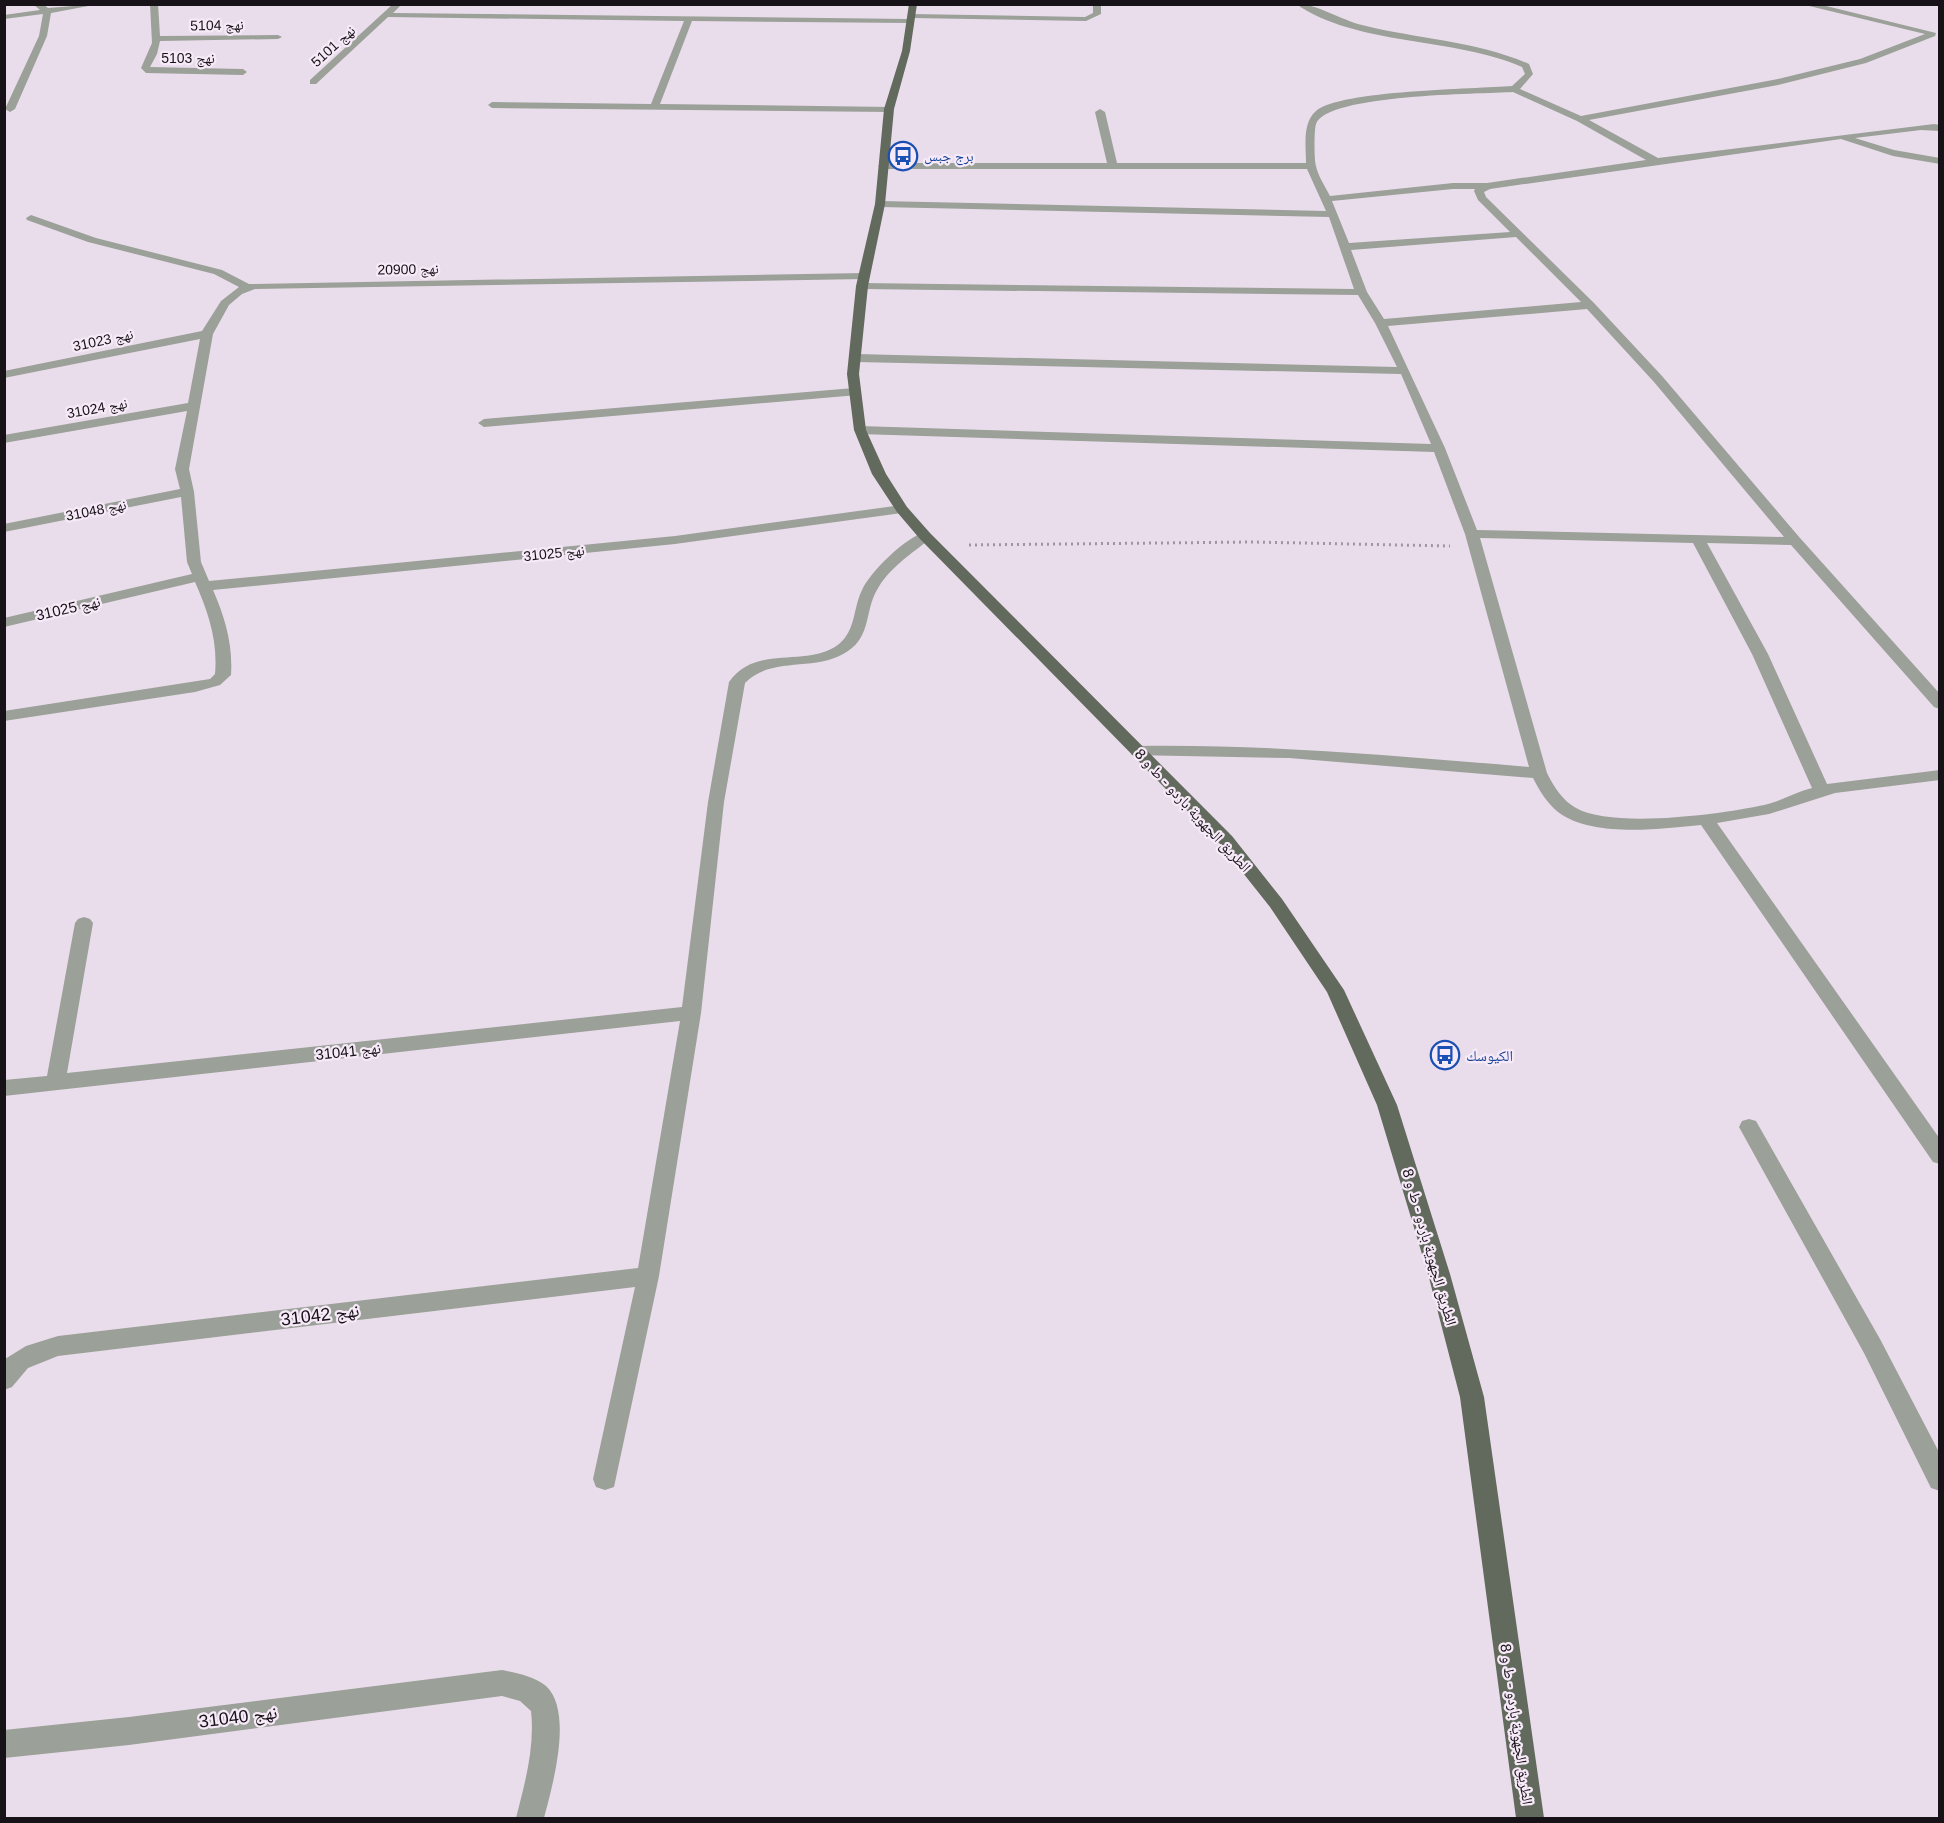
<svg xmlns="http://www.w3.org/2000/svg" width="1944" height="1823" viewBox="0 0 1944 1823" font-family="Helvetica,'Noto Naskh Arabic',sans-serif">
<rect width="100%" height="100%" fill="#eaddeb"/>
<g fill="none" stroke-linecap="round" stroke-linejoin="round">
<path stroke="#9f95a0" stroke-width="3" stroke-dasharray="2 4" stroke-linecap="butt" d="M 969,545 L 1252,542 L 1450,546"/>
<g fill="#9ba099" fill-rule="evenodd">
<path d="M 33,4 L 43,4 L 48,8 L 99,4 L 51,13 L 47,36 L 15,109 L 10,112 L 5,109 L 39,36 L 43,14 L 4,19 L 4,15 L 40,10 Z"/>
<path d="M 150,4 L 158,4 L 160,36 L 278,35 L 282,37 L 278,39 L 160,41 L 157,54 L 150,67 L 243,69 L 247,72 L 243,75 L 146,73 L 141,68 L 152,43 Z"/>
<path d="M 393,4 L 400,6 L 393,13 L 910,19 L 914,21 L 910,23 L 692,21 L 660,104 L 892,107 L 894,109 L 889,112 L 492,108 L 488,105 L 492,102 L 651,104 L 684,21 L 388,17 L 316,84 L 310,84 L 310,80 Z"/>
<path d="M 1093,4 L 1101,4 L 1101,14 L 1086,21 L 911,18 L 907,16 L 911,14 L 1085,17 L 1093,13 Z"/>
<path d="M 1296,4 C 1318,4 1341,20 1362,25 C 1417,39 1477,41 1529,64 L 1533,74 L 1520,89 L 1581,116 L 1778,79 L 1860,59 L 1925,34 L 1801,4 L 1818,4 L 1936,33 L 1935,36 L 1866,63 L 1778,85 L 1589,120 L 1658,158 L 1934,124 L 1940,125 L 1940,131 L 1921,130 L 1855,138 L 1894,150 L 1940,158 L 1940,164 L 1893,156 L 1841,139 L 1490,189 L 1484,192 L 1486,197 L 1594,303 L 1662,376 L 1800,538 L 1940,694 L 1940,709 L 1934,707 L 1791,545 L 1707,543 L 1768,654 L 1827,784 L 1940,770 L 1940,780 L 1835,793 L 1769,814 L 1717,823 L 1940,1139 L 1940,1164 L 1933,1162 L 1701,825 C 1660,829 1592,838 1558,812 C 1547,803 1539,790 1533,778 L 1289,758 L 1132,755 L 1130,751 L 1132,747 L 1138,746 C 1269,744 1399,756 1529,767 L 1465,534 L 1434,452 L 860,434 L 854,430 L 860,426 L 1431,444 L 1401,374 L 856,362 L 850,358 L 856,354 L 1397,367 L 1375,323 L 1358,295 L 862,289 L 856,286 L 862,283 L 1354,289 L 1329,217 L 880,207 L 875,204 L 880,201 L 1326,211 L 1307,169 L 883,169 L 878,166 L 883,163 L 1107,163 L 1095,112 L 1100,109 L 1105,112 L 1117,163 L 1306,163 C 1306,146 1302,123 1316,111 C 1340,90 1475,89 1512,86 L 1525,74 L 1522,67 C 1455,37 1356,46 1296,4 ZM 1513,92 L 1577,121 L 1646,160 L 1487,183 L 1453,183 L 1330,196 C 1325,186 1318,176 1316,166 C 1314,160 1314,130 1316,124 C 1327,94 1480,94 1513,92 ZM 1453,189 L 1475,189 L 1474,191 L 1478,200 L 1510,232 L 1349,243 L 1332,201 ZM 1516,237 L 1581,302 L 1384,319 L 1367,292 L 1351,250 ZM 1587,309 L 1654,382 L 1784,537 L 1477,530 L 1445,448 L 1388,326 ZM 1480,538 L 1693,543 L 1752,654 L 1812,788 C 1796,792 1781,801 1764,805 C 1723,814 1613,829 1576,808 C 1562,800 1554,787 1547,773 Z"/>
<path d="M 31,215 L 96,238 L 222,270 L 249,284 L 865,273 L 870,276 L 865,279 L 255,289 L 242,294 L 229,305 L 213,334 L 189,469 L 194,492 L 201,562 L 209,581 L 675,536 L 902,505 L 909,509 L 902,513 L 675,544 L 213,590 C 225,618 233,644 231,675 L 220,685 L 195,692 L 4,721 L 4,711 L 210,679 L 215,674 C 218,640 208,612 195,582 L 4,627 L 4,618 L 192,574 L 187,562 L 181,497 L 4,532 L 4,524 L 180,489 L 175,469 L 187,411 L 4,443 L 4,435 L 188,403 L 200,339 L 4,378 L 4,371 L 202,331 L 221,301 L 239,287 L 214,274 L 88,242 L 27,220 L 26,218 Z"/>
<path d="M 854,388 L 860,392 L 858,395 L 484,427 L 478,423 L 484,419 Z"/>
<path d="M 925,532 L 932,536 L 930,539 C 911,554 889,568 877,590 C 865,610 871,636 848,651 C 817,673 772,655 745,683 L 724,802 L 701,1013 L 659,1276 L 614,1487 L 605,1490 L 596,1487 L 593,1479 L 635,1287 L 58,1356 L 28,1368 L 12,1387 L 4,1390 L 5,1359 L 26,1346 L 58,1336 L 638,1268 L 680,1021 L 4,1096 L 4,1080 L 47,1076 L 75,923 L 78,919 L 84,917 L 90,919 L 93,923 L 67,1073 L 682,1007 L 708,802 L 729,682 C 757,643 807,669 839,644 C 856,630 853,608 862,590 C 870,572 906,537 925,532 Z"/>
<path d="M 1749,1119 L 1756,1121 L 1880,1339 L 1940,1454 L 1940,1491 L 1931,1488 L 1864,1353 L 1739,1127 L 1742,1121 Z"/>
<path d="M 502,1670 C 516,1673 534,1676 546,1686 C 574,1712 552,1787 544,1818 L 516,1818 C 525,1783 535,1747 531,1711 L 520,1701 L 502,1696 L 129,1745 L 4,1758 L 4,1730 L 129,1717 Z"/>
</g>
<path fill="#62695d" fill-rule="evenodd" d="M 909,4 L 917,4 L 910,51 L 894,109 L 885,204 L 868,286 L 859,374 L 866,430 L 886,474 L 907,507 L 930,533 L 1232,836 L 1282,899 L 1344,990 L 1397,1105 L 1450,1274 L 1484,1397 L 1544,1818 L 1516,1818 L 1460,1397 L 1428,1274 L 1377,1105 L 1327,992 L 1270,907 L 1220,844 L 920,539 L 897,512 L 872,474 L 854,430 L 847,374 L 856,286 L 875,204 L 884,109 L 902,51 Z"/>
</g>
<defs>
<g id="bus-ring" transform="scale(1.5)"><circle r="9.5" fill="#f7eaf8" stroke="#1a4fb4" stroke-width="1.5"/><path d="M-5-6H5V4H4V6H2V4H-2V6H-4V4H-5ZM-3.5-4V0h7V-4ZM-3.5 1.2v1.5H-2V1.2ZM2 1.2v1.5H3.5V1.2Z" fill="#1a4fb4"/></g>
</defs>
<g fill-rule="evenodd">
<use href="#bus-ring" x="903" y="156"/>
<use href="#bus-ring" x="1445" y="1055"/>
</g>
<g text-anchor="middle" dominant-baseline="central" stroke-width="4.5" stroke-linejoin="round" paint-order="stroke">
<g font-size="14" fill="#171217" stroke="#f7eaf8">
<text transform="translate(217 25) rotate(-1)">نهج 5104</text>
<text transform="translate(333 46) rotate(-42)">نهج 5101</text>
<text x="188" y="58">نهج 5103</text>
<text transform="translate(408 269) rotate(-1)">نهج 20900</text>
<text transform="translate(103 340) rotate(-12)">نهج 31023</text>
<text transform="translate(97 408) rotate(-10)">نهج 31024</text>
<text transform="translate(96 510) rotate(-11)">نهج 31048</text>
<text transform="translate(554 553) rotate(-6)">نهج 31025</text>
</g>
<g font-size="14" fill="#164399" stroke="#f7eaf8" text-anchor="start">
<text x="924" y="156">برج جبس</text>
</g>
<g font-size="15" fill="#171217" stroke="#f7eaf8">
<text transform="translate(68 608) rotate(-13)">نهج 31025</text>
<text transform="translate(1193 810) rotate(47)">الطريق الجهوية باردو - ط و 8</text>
<text transform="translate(348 1051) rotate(-6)">نهج 31041</text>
<text transform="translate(1430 1247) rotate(74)">الطريق الجهوية باردو - ط و 8</text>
<text transform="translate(1517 1724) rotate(82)">الطريق الجهوية باردو - ط و 8</text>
</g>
<g font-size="15" fill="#164399" stroke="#f7eaf8" text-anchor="start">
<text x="1466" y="1055">الكيوسك</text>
</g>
<g font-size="18" fill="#171217" stroke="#f7eaf8">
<text transform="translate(320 1315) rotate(-7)">نهج 31042</text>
<text transform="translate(238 1717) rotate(-7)">نهج 31040</text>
</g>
</g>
<rect width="1944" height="1823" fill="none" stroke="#171217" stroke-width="12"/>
</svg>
